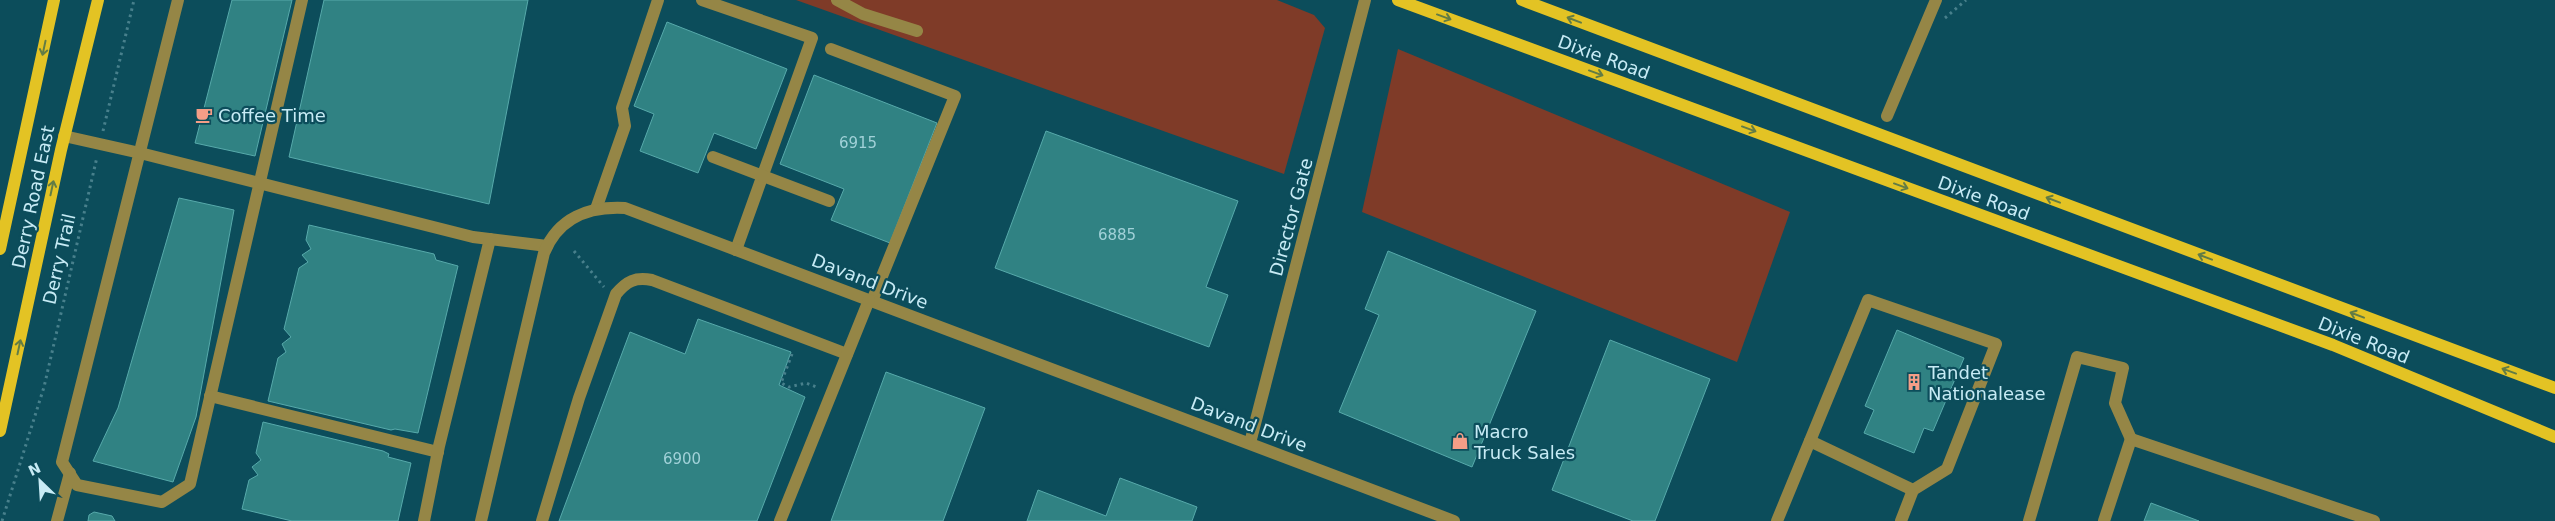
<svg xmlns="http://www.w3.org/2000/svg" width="2555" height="521" viewBox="0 0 2555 521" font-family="'DejaVu Sans',sans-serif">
<rect width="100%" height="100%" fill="#0c4d5b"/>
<g fill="#7f3b28">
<path d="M 796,0 L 1277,0 L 1314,15 L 1325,28 L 1284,174 Z"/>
<path d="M 1398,49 L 1790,212 L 1737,362 L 1362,212 Z"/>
</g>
<g fill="#308283" stroke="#57aaab">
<path d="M 232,0 L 292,0 L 255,156 L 195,143 Z"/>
<path d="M 324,0 L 528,0 L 489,204 L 289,157 Z"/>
<path d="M 667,22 L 787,69 L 756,149 L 714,133 L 698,173 L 640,151 L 654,114 L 634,106 Z"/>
<path d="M 814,75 L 937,123 L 890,243 L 831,220 L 844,189 L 780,164 Z"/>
<path d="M 1046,131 L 1238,201 L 1206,287 L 1228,295 L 1209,347 L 995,268 Z"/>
<path d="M 179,198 L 234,210 L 196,417 L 173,482 L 93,461 L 118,408 Z"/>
<path d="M 309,225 L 434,254 L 436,260 L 458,266 L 418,433 L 395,429 L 391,430 L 268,401 L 278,358 L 286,352 L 282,344 L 291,337 L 284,329 L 299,268 L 308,262 L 302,255 L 311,249 L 306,240 Z"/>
<path d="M 1388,251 L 1536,311 L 1472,467 L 1339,412 L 1379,315 L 1365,309 Z"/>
<path d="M 698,319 L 791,352 L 779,385 L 805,397 L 757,521 L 559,521 L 630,332 L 685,354 Z"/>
<path d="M 1897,330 L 1964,358 L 1933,431 L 1924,428 L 1914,453 L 1864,433 L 1874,410 L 1865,406 Z"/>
<path d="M 1610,340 L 1710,379 L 1655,521 L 1633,521 L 1552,490 Z"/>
<path d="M 886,372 L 985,408 L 943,521 L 831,521 Z"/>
<path d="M 263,422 L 383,451 L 389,454 L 388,457 L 411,463 L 398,521 L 292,521 L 242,509 L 249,480 L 258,475 L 252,467 L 261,460 L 256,453 Z"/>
<path d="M 1120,478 L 1197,507 L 1192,521 L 1027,521 L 1038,490 L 1106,516 Z"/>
<path d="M 2151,503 L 2199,521 L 2144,521 Z"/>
<path d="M 94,512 L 112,516 L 115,521 L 88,521 L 89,515 Z"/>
</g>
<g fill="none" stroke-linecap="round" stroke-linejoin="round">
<g stroke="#48808c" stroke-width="3" stroke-dasharray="2.5 4" stroke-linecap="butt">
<path d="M 1945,18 L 1966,0"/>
<path d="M 103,131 L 134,0"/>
<path d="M 574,251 L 604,287"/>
<path d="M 792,354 L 781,383 L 789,387 L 806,383 L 819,388"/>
<path d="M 2,521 L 44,387 L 97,157"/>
</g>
<g stroke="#958646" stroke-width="12">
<path d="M 178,0 L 62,462 L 77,485 L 162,502 L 190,484 L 302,0"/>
<path d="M 702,0 L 812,38 L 736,250"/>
<path d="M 837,0 L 863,14 L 917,31"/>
<path d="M 831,49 L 955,96 L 872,301"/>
<path d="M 1887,116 L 1936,0"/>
<path d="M 64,136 L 140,153 L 473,237 L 547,246"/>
<path d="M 713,157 L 829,201"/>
<path d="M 596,209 L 625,126 L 622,108 L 658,0"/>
<path d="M 210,396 L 438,452"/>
<path d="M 1810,441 L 1913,490"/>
<path d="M 1250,443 L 1365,0"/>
<path d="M 57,521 L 70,473"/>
<path d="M 424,521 L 439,446 L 490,239"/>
<path d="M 481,521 L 544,253 C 558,218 589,206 625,208 L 1454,521"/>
<path d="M 542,521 L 579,398 L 616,294 C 627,281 635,277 652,280 L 847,354"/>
<path d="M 780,521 L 869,300"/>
<path d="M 1777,521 L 1868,300 L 1996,344 L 1947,469 L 1913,490 L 1901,521"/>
<path d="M 2029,521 L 2077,357 L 2123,368 L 2115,403 L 2131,439"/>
<path d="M 2104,521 L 2131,439 L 2374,521"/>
</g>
<g stroke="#e3c324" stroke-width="12">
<path d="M 1398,0 L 2333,345 L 2555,437"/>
<path d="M 1522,0 L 2555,388"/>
<path d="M 0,249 L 54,0"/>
<path d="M 0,431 L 61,150 L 98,0"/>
</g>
</g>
<defs><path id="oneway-shaft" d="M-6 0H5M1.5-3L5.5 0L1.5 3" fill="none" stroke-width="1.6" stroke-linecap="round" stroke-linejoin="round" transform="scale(1.25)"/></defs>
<g stroke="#627c45">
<use href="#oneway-shaft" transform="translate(1444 17) rotate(20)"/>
<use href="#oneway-shaft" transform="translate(1574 20) rotate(-159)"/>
<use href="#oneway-shaft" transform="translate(44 48) rotate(102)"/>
<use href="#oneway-shaft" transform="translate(1596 73) rotate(20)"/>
<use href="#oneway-shaft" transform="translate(1749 129) rotate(20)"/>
<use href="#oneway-shaft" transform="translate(1901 186) rotate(20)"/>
<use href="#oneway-shaft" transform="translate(52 188) rotate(-78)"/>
<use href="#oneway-shaft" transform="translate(2053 200) rotate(-159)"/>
<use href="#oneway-shaft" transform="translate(2205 257) rotate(-159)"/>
<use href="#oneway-shaft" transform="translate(2357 315) rotate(-159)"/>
<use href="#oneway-shaft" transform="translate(19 347) rotate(-78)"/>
<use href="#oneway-shaft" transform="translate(2509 371) rotate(-160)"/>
</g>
<defs>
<g id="cafe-bare" transform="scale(1.35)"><path d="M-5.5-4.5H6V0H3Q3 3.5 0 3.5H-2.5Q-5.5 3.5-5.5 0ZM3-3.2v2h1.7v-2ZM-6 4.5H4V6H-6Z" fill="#f49e87" stroke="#0c4d5b" stroke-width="2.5" paint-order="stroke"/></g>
<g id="building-bare" transform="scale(1.35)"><path d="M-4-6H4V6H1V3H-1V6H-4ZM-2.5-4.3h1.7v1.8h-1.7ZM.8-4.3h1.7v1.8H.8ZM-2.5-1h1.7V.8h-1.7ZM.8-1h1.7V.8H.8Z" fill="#f49e87" stroke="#0c4d5b" stroke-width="2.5" paint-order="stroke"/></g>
<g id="shop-bare" transform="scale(1.35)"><path d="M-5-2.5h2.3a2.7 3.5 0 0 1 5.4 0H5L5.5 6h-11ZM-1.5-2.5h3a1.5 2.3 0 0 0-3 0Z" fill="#f49e87" stroke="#0c4d5b" stroke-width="2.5" paint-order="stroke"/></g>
</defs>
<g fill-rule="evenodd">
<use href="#cafe-bare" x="204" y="115"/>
<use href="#building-bare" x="1914" y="382"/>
<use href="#shop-bare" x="1460" y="441"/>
</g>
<g text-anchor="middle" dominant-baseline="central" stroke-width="4.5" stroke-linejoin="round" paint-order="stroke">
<g font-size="15" fill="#a1d1d8">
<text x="858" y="143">6915</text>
<text x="1117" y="235">6885</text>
<text x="682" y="459">6900</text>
</g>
<g font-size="18" fill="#c7ebf5" stroke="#0c4d5b">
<text transform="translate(1604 57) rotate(20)">Dixie Road</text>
<text transform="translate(33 197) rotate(-78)">Derry Road East</text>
<text transform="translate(1984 198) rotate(20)">Dixie Road</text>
<text transform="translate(1291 217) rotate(-75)">Director Gate</text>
<text transform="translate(59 259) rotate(-77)">Derry Trail</text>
<text transform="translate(870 281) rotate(21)">Davand Drive</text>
<text transform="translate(2364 340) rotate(22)">Dixie Road</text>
<text transform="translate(1249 424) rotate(21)">Davand Drive</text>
</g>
<g font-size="18" fill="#c7ebf5" stroke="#0c4d5b" text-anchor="start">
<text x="218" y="115">Coffee Time</text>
<text x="1928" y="372">Tandet<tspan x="1928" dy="21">Nationalease</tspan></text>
<text x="1474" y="431">Macro<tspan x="1474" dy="21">Truck Sales</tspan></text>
</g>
</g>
<g transform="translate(40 481) rotate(335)" stroke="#0c4d5b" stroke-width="4" paint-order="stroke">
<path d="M0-4L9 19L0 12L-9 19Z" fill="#c7ebf5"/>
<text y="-8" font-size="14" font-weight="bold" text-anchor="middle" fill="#c7ebf5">N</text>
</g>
</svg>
